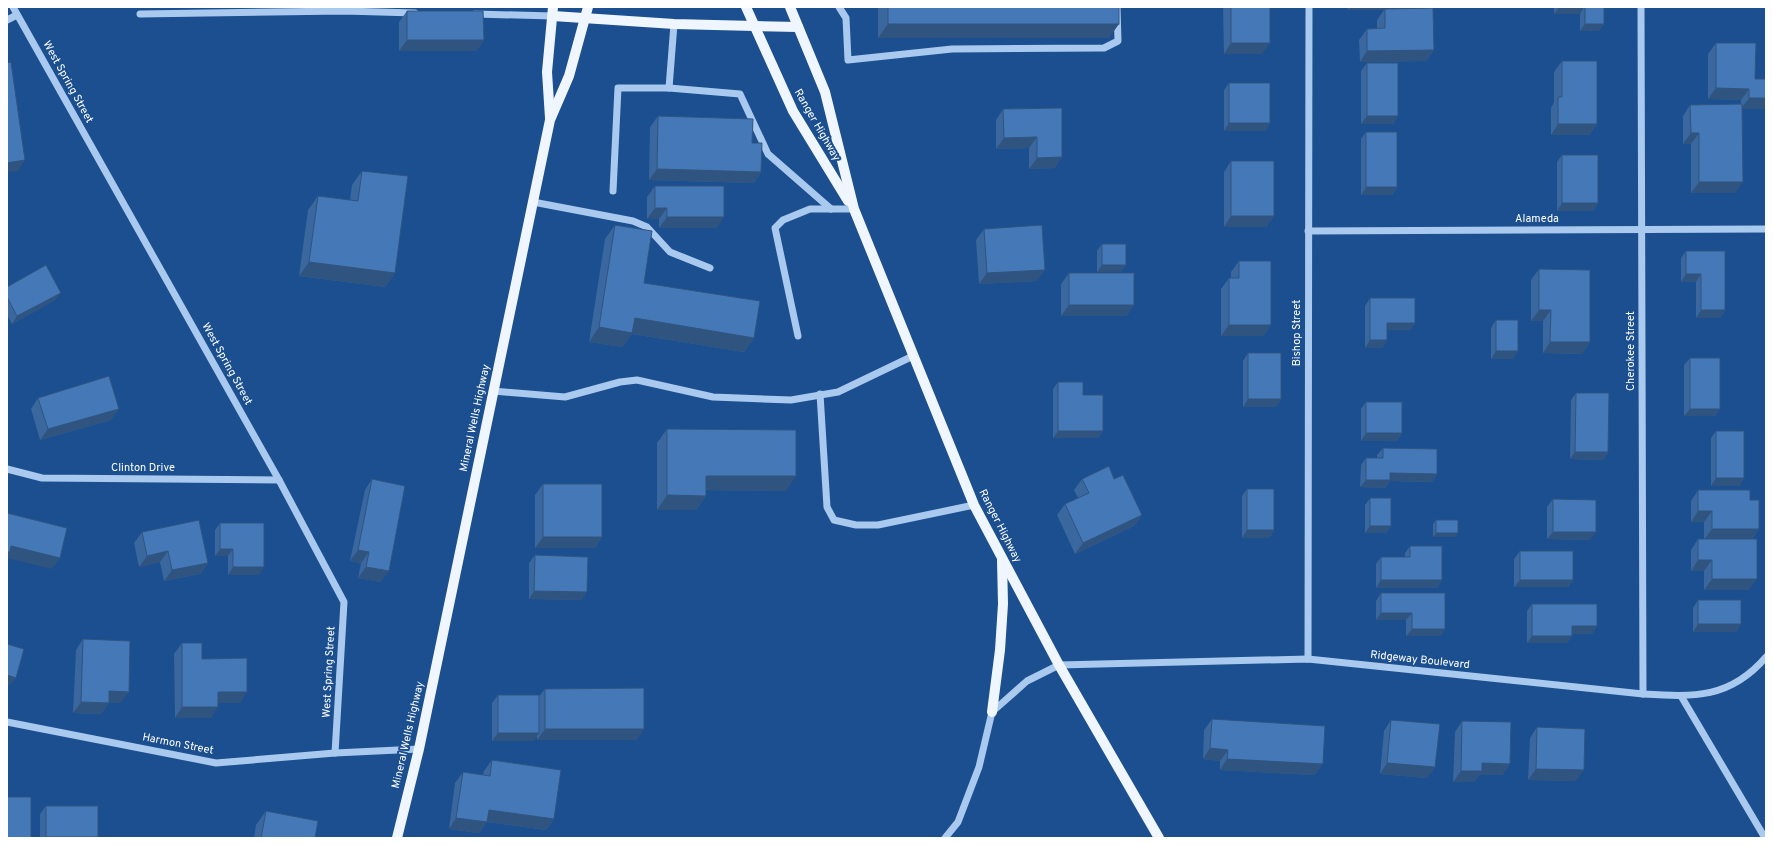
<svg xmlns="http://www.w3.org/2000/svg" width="1773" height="845" viewBox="0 0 1773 845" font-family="Overpass,sans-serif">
<rect width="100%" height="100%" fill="#1b4f8f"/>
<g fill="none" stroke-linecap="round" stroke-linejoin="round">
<g stroke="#a9c9ee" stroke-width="7">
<path d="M 13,7 L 279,480 L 344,602 L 335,753"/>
<path d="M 839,7 L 846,18 L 848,60 L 952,49 L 1104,48 L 1118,41 L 1117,7"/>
<path d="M 1641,7 L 1643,694"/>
<path d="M 140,14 L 344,11 L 415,13"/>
<path d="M 475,14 L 553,16"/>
<path d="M 7,20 L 17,15"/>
<path d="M 669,88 L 674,24"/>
<path d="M 613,191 L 618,88 L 669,88 L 740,94 L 768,154 L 831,209"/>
<path d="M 533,202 L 633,221 L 647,227 L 670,252 L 710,268"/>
<path d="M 1308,231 L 1766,229"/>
<path d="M 798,336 L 775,228 L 783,220 L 810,209 L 854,209"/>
<path d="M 493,391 L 565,397 L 620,382 L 637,380 L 713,397 L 791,400 L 838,392 L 913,356"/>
<path d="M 820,394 L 827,507 L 834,520 L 856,525 L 878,525 L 974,505"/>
<path d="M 7,469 L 42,478 L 279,480"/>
<path d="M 1308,659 L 1309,7"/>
<path d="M 1681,696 L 1765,838"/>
<path d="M 7,722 L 216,763 L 335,753 L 419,749"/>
<path d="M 945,838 L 958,822 L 979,767 L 992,712 L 1027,681 L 1059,665 L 1308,659 L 1643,694 C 1694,697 1730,699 1766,657"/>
</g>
<g stroke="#f0f6ff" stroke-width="10">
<path d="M 746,7 L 793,111 L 848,201"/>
<path d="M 790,7 L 825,92 L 854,209 L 974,505 L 1059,665 L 1159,838"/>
<path d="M 553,16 L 674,24 L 798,27"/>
<path d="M 550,118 L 547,72 L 553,7"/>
<path d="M 992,712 L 1000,650 L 1003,604 L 1002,560"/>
<path d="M 397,838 L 419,749 L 550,120 L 569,76 L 588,7"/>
</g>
</g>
<g fill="#3a679d">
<path d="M 878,7 L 1119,7 L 1109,38 L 878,38 Z"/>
<path d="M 1223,7 L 1270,7 L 1262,54 L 1224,54 Z"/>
<path d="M 1348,7 L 1392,7 L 1390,9 L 1434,50 L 1426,61 L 1360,62 L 1359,40 L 1367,29 L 1377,29 L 1377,20 L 1384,10 L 1348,10 Z"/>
<path d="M 1554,7 L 1604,7 L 1604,24 L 1598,31 L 1580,31 L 1580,14 L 1554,14 Z"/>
<path d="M 407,11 L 484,40 L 476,51 L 399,51 L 399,22 Z"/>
<path d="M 1716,43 L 1755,79 L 1766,79 L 1742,109 L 1735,193 L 1691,193 L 1691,144 L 1683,144 L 1683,116 L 1690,105 L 1741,104 L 1741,100 L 1708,99 L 1708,54 Z"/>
<path d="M 1562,61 L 1597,124 L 1589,135 L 1551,135 L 1551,108 L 1554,102 L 1554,72 Z"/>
<path d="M 1367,63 L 1398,116 L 1393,124 L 1361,124 L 1361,71 Z"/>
<path d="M 1229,83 L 1270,123 L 1265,131 L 1224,131 L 1224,90 Z"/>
<path d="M 1062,108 L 1055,168 L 1029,169 L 1029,148 L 996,149 L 996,120 L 1003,109 Z"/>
<path d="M 658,116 L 752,143 L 761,172 L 754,183 L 649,180 L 650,127 Z"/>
<path d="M 1366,132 L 1397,187 L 1392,195 L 1361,195 L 1361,139 Z"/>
<path d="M 1562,155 L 1598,203 L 1593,211 L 1557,211 L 1557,162 Z"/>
<path d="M 1231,161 L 1274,216 L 1266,227 L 1224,227 L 1224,172 Z"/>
<path d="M 362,171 L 395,273 L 385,287 L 299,276 L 308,210 L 318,196 L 350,200 L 352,185 Z"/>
<path d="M 655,186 L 717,228 L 659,228 L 659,219 L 647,219 L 647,197 Z"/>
<path d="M 615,225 L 644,283 L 754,338 L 744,352 L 632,334 L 622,347 L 589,342 L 605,239 Z"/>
<path d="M 984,229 L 1037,281 L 979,284 L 976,240 Z"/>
<path d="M 1102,244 L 1126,265 L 1121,272 L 1097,272 L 1097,251 Z"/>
<path d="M 1686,251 L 1725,310 L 1720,318 L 1696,318 L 1696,282 L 1681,282 L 1681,258 Z"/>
<path d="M 1239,261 L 1271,325 L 1263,336 L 1221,336 L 1221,289 L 1229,278 L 1231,278 L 1231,272 Z"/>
<path d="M 1539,269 L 1590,342 L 1582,354 L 1543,353 L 1543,321 L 1531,321 L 1531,280 Z"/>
<path d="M 1069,273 L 1134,305 L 1126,316 L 1061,316 L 1061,284 Z"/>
<path d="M 7,287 L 55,300 L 12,324 L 7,315 Z"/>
<path d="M 1370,298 L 1415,323 L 1410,330 L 1387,330 L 1387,340 L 1382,348 L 1365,348 L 1365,306 Z"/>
<path d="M 1496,320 L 1518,351 L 1513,359 L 1491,359 L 1491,328 Z"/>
<path d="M 1248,353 L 1281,399 L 1276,407 L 1243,407 L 1243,361 Z"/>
<path d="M 1690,358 L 1720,409 L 1715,416 L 1684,416 L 1684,365 Z"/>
<path d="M 1058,382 L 1083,395 L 1103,431 L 1098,438 L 1053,438 L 1053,389 Z"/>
<path d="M 1576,393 L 1608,452 L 1603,460 L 1570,459 L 1571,400 Z"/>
<path d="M 38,398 L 111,420 L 40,440 L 31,409 Z"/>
<path d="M 1366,402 L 1402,433 L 1397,441 L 1361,441 L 1361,409 Z"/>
<path d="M 667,429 L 786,491 L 706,490 L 706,496 L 696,510 L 657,510 L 657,443 Z"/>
<path d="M 1716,431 L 1744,478 L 1739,486 L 1711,486 L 1711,438 Z"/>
<path d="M 1383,448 L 1437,474 L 1432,482 L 1390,481 L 1385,488 L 1360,487 L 1361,465 L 1366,458 L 1377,458 L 1377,455 Z"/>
<path d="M 372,479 L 381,582 L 358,578 L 361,563 L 350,561 L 365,490 Z"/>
<path d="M 1082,479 L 1114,479 L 1142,515 L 1134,526 L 1075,554 L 1057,515 L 1065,504 L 1078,498 L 1074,490 Z"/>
<path d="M 543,484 L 602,537 L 595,548 L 535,548 L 535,495 Z"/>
<path d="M 1247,489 L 1274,530 L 1269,538 L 1242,538 L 1242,496 Z"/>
<path d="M 1698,490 L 1750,500 L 1759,529 L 1752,539 L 1749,590 L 1704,590 L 1704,571 L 1691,571 L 1691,550 L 1698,539 L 1704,539 L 1704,522 L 1691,522 L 1691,501 Z"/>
<path d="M 1370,498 L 1391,526 L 1386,533 L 1365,533 L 1365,505 Z"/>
<path d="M 1553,499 L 1590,540 L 1547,539 L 1547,507 Z"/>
<path d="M 1436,520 L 1455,537 L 1433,537 L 1433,524 Z"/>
<path d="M 220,523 L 259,575 L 228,575 L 228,556 L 215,556 L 215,530 Z"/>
<path d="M 142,532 L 208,563 L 200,574 L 164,581 L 160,562 L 139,567 L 134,543 Z"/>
<path d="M 1410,546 L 1442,580 L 1437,588 L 1376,588 L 1376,564 L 1381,557 L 1405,557 L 1405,553 Z"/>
<path d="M 1520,551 L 1573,580 L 1568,587 L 1514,587 L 1514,559 Z"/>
<path d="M 535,555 L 582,600 L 529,599 L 529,563 Z"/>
<path d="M 1381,593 L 1445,629 L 1440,636 L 1406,636 L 1406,620 L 1376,620 L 1376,601 Z"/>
<path d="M 1698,600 L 1741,624 L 1736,632 L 1693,632 L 1693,608 Z"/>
<path d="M 1532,604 L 1597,626 L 1592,634 L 1572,634 L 1572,636 L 1567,643 L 1527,643 L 1527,611 Z"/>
<path d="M 83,639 L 121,703 L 109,702 L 101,714 L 73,713 L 76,650 Z"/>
<path d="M 182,643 L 202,659 L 240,703 L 218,703 L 211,718 L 175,718 L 174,654 Z"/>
<path d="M 545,689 L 644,729 L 636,740 L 537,740 L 537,736 L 534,741 L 492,741 L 492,703 L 498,695 L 539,696 Z"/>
<path d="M 1212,719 L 1315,775 L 1220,770 L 1220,761 L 1203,759 L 1204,730 Z"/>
<path d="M 1391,720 L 1435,767 L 1427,778 L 1380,774 L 1384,731 Z"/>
<path d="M 1462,721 L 1510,764 L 1502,775 L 1479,775 L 1474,782 L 1453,782 L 1455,732 Z"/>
<path d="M 1537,727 L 1576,781 L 1528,780 L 1530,738 Z"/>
<path d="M 492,760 L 554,819 L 546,830 L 487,822 L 479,833 L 449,829 L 455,783 L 463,772 L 483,775 L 484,771 Z"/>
<path d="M 46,806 L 97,838 L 40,838 L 40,814 Z"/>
<path d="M 266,811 L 315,838 L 254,838 L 256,825 Z"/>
</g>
<g fill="#305480">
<path d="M 1351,7 L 1392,7 L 1390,10 L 1348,10 Z"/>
<path d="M 1559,7 L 1584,7 L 1580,14 L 1554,14 Z"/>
<path d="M 888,24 L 1119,24 L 1109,38 L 878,38 Z"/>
<path d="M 1585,24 L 1604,24 L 1598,31 L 1580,31 Z"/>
<path d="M 407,40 L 484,40 L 476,51 L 399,51 Z"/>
<path d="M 1231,43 L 1270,43 L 1262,54 L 1224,54 Z"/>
<path d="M 1434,50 L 1426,61 L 1360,62 L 1367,51 Z"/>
<path d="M 1716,88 L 1749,89 L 1741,100 L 1708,99 Z"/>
<path d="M 1749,98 L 1766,98 L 1766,109 L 1741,109 Z"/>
<path d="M 1367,116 L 1398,116 L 1393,124 L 1361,124 Z"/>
<path d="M 1229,123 L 1270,123 L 1265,131 L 1224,131 Z"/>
<path d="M 1558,124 L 1597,124 L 1589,135 L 1551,135 Z"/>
<path d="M 1691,133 L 1699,133 L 1691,144 L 1683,144 Z"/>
<path d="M 1037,137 L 1029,148 L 996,149 L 1004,138 Z"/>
<path d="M 1062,157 L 1055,168 L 1029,169 L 1037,158 Z"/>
<path d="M 25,160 L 18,171 L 7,172 L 7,163 Z"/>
<path d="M 657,169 L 761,172 L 754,183 L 649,180 Z"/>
<path d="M 1699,182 L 1743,182 L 1735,193 L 1691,193 Z"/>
<path d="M 1366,187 L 1397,187 L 1392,195 L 1361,195 Z"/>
<path d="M 1562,203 L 1598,203 L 1593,211 L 1557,211 Z"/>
<path d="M 655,208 L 667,208 L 659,219 L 647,219 Z"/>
<path d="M 1231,216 L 1274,216 L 1266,227 L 1224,227 Z"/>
<path d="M 667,217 L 724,217 L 717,228 L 659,228 Z"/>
<path d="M 309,262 L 395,273 L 385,287 L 299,276 Z"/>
<path d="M 1102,265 L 1126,265 L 1121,272 L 1097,272 Z"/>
<path d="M 1045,270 L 1037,281 L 979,284 L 987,273 Z"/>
<path d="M 1686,274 L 1701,274 L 1696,282 L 1681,282 Z"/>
<path d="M 61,293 L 55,300 L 12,324 L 17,316 Z"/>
<path d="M 1069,305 L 1134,305 L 1126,316 L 1061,316 Z"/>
<path d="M 1539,310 L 1551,310 L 1543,321 L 1531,321 Z"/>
<path d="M 1701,310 L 1725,310 L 1720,318 L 1696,318 Z"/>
<path d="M 635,318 L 754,338 L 744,352 L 632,334 L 622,347 L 589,342 L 599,327 Z"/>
<path d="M 1387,323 L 1415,323 L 1410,330 L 1382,330 Z"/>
<path d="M 1229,325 L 1271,325 L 1263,336 L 1221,336 Z"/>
<path d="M 1370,340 L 1387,340 L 1382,348 L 1365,348 Z"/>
<path d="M 1550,342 L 1590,342 L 1582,354 L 1543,353 Z"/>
<path d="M 1496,351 L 1518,351 L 1513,359 L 1491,359 Z"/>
<path d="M 1248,399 L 1281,399 L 1276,407 L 1243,407 Z"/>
<path d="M 119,409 L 111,420 L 40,440 L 48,429 Z"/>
<path d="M 1690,409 L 1720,409 L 1715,416 L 1684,416 Z"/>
<path d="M 1058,431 L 1103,431 L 1098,438 L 1053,438 Z"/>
<path d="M 1366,433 L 1402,433 L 1397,441 L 1361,441 Z"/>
<path d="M 1575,452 L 1608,452 L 1603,460 L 1570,459 Z"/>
<path d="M 1390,473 L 1437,474 L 1432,482 L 1390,481 L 1385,488 L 1360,487 L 1366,480 Z"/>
<path d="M 706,476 L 796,476 L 786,491 L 696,490 Z"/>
<path d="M 1716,478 L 1744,478 L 1739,486 L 1711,486 Z"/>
<path d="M 667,495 L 706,496 L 696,510 L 657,510 Z"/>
<path d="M 1698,511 L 1712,511 L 1704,522 L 1691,522 Z"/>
<path d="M 1142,515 L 1134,526 L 1075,554 L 1083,543 Z"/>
<path d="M 1370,526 L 1391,526 L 1386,533 L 1365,533 Z"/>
<path d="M 1712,529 L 1759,529 L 1751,540 L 1704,540 Z"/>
<path d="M 1247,530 L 1274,530 L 1269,538 L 1242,538 Z"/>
<path d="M 1553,532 L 1596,532 L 1590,540 L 1547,539 Z"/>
<path d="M 1436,533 L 1458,533 L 1455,537 L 1433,537 Z"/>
<path d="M 543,537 L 602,537 L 595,548 L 535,548 Z"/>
<path d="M 11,546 L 60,558 L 52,569 L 7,558 L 7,552 Z"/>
<path d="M 220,549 L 233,549 L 228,556 L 215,556 Z"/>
<path d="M 358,550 L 369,552 L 361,563 L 350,561 Z"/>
<path d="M 168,551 L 160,562 L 139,567 L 147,556 Z"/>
<path d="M 1698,560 L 1712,560 L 1704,571 L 1691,571 Z"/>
<path d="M 208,563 L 200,574 L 164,581 L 172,570 Z"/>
<path d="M 233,567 L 264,567 L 259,575 L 228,575 Z"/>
<path d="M 366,567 L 389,571 L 381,582 L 358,578 Z"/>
<path d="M 1712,579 L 1757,579 L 1749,590 L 1704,590 Z"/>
<path d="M 1381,580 L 1442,580 L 1437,588 L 1376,588 Z"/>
<path d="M 1520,580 L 1573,580 L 1568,587 L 1514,587 Z"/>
<path d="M 534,591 L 587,592 L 582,600 L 529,599 Z"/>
<path d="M 1381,613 L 1412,613 L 1406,620 L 1376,620 Z"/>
<path d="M 1698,624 L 1741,624 L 1736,632 L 1693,632 Z"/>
<path d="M 1572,626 L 1597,626 L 1592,634 L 1567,634 Z"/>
<path d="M 1412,629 L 1445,629 L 1440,636 L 1406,636 Z"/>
<path d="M 1532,636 L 1572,636 L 1567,643 L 1527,643 Z"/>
<path d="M 7,675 L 16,678 L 10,685 L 7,684 Z"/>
<path d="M 109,691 L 129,692 L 121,703 L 102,702 Z"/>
<path d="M 218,692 L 247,692 L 240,703 L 211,703 Z"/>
<path d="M 81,702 L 109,703 L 101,714 L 73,713 Z"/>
<path d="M 182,707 L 218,707 L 211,718 L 175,718 Z"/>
<path d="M 545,729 L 644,729 L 636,740 L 537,740 Z"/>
<path d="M 498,733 L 539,733 L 534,741 L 492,741 Z"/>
<path d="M 1210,748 L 1228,750 L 1220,761 L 1203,759 Z"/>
<path d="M 1227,759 L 1323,764 L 1315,775 L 1220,770 Z"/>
<path d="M 1387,763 L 1435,767 L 1427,778 L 1380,774 Z"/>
<path d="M 1482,763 L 1510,764 L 1502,775 L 1479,775 L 1474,782 L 1453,782 L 1461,771 Z"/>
<path d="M 1536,769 L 1584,770 L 1576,781 L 1528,780 Z"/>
<path d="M 489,810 L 554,819 L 546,830 L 481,821 Z"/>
<path d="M 456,818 L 487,822 L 479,833 L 449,829 Z"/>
<path d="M 46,837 L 98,837 L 97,838 L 45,838 Z"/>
</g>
<g fill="#4478b7" stroke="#305480">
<rect x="888" y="7" width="231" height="17"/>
<rect x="1231" y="7" width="39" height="36"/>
<rect x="1585" y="7" width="19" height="17"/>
<path d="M 1433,8 L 1434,50 L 1367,51 L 1367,29 L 1385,28 L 1385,9 Z"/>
<path d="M 407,11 L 483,11 L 484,40 L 407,40 Z"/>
<path d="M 1716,43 L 1756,43 L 1755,79 L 1766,79 L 1766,98 L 1749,98 L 1749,89 L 1716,88 Z"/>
<path d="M 1562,61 L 1597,61 L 1597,124 L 1558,124 L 1558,97 L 1562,97 Z"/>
<path d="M 11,62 L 25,160 L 7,163 L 7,63 Z"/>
<rect x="1367" y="63" width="31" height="53"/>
<rect x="1229" y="83" width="41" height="40"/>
<path d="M 1742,104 L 1743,182 L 1699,182 L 1699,133 L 1691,133 L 1690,105 Z"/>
<path d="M 1062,108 L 1062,157 L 1037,158 L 1037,137 L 1004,138 L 1003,109 Z"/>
<path d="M 658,116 L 753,119 L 752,143 L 762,143 L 761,172 L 657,169 Z"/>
<rect x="1366" y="132" width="31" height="55"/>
<rect x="1562" y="155" width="36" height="48"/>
<rect x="1231" y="161" width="43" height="55"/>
<path d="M 362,171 L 408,176 L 395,273 L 309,262 L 318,196 L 358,201 Z"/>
<path d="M 655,186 L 724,186 L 724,217 L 667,217 L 667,208 L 655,208 Z"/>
<path d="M 615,225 L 652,231 L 644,283 L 760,301 L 754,338 L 635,318 L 632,333 L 599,327 Z"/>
<path d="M 1042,225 L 1045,270 L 987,273 L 984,229 Z"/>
<rect x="1102" y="244" width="24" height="21"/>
<path d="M 1686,251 L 1725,251 L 1725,310 L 1701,310 L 1701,274 L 1686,274 Z"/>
<path d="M 1239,261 L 1271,261 L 1271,325 L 1229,325 L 1229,278 L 1239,278 Z"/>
<path d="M 46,265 L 61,293 L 17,316 L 7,297 L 7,287 Z"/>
<path d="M 1539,269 L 1590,270 L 1590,342 L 1550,342 L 1551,310 L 1539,310 Z"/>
<rect x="1069" y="273" width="65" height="32"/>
<path d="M 1370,298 L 1415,298 L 1415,323 L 1387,323 L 1387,340 L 1370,340 Z"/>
<rect x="1496" y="320" width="22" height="31"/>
<rect x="1248" y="353" width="33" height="46"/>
<rect x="1690" y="358" width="30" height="51"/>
<path d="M 109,376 L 119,409 L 48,429 L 38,398 Z"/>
<path d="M 1058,382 L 1083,382 L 1083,395 L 1103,395 L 1103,431 L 1058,431 Z"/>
<path d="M 1576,393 L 1609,393 L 1608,452 L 1575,452 Z"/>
<rect x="1366" y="402" width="36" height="31"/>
<path d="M 667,429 L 796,430 L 796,476 L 706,476 L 706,496 L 667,495 Z"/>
<rect x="1716" y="431" width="28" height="47"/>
<path d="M 1383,448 L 1437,449 L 1437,474 L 1390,473 L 1390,480 L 1366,480 L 1366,458 L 1383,458 Z"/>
<path d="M 1109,466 L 1114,479 L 1123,475 L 1142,515 L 1083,543 L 1065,504 L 1089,493 L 1082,479 Z"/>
<path d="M 372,479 L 405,486 L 389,571 L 366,567 L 369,552 L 358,550 Z"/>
<rect x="543" y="484" width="59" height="53"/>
<rect x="1247" y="489" width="27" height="41"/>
<path d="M 1698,490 L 1750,490 L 1750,500 L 1759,500 L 1759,529 L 1712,529 L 1712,511 L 1698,511 Z"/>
<rect x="1370" y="498" width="21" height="28"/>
<path d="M 1553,499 L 1596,500 L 1596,532 L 1553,532 Z"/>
<path d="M 7,513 L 67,528 L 60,558 L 11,546 L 10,552 L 7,552 Z"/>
<path d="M 199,520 L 208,563 L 172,570 L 168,551 L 147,556 L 142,532 Z"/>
<rect x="1436" y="520" width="22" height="13"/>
<path d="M 220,523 L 264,523 L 264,567 L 233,567 L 233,549 L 220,549 Z"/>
<path d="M 1698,539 L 1757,539 L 1757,579 L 1712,579 L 1712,560 L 1698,560 Z"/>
<path d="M 1410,546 L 1442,546 L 1442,580 L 1381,580 L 1381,557 L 1410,557 Z"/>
<rect x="1520" y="551" width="53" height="29"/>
<path d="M 535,555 L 588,557 L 587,592 L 534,591 Z"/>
<path d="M 1381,593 L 1445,593 L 1445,629 L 1412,629 L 1412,613 L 1381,613 Z"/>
<rect x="1698" y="600" width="43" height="24"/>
<path d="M 1532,604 L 1597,604 L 1597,626 L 1572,626 L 1572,636 L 1532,636 Z"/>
<path d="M 83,639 L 130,641 L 129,692 L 109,691 L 109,703 L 81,702 Z"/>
<path d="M 182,643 L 202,643 L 202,659 L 247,658 L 247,692 L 218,692 L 218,707 L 182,707 Z"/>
<path d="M 7,644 L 24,649 L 16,678 L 7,675 Z"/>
<path d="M 644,688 L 644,729 L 545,729 L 545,689 Z"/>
<rect x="498" y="695" width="41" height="38"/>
<path d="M 1212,719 L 1325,726 L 1323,764 L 1227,759 L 1228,750 L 1210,748 Z"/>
<path d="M 1391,720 L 1440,724 L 1435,767 L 1387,763 Z"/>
<path d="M 1462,721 L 1511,722 L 1510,764 L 1482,763 L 1482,771 L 1461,771 Z"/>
<path d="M 1537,727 L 1585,729 L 1584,770 L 1536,769 Z"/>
<path d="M 492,760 L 561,770 L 554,819 L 489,810 L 487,822 L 456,818 L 463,772 L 490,776 Z"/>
<rect x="7" y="797" width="24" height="41"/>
<rect x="46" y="806" width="52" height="31"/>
<path d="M 266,811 L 318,821 L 315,838 L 261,838 Z"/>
</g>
<g text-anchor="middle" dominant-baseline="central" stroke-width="4" stroke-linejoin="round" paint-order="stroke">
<g font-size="11" fill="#fff" stroke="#1b4f8f">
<text transform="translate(68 82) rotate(61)">West Spring Street</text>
<text transform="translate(817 125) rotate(60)">Ranger Highway</text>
<text x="1537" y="219">Alameda</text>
<text transform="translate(1297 333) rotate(-90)">Bishop Street</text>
<text transform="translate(1631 351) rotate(-90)">Cherokee Street</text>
<text transform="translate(227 364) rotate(61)">West Spring Street</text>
<text transform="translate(475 418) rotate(-78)">Mineral Wells Highway</text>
<text x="143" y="468">Clinton Drive</text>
<text transform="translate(1000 526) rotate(63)">Ranger Highway</text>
<text transform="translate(1420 660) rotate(6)">Ridgeway Boulevard</text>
<text transform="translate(329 672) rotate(-87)">West Spring Street</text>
<text transform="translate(408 735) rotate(-77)">Mineral Wells Highway</text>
<text transform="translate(178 744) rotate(11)">Harmon Street</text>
</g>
</g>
<rect width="1773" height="845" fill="none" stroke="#ffffff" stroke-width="16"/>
</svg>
